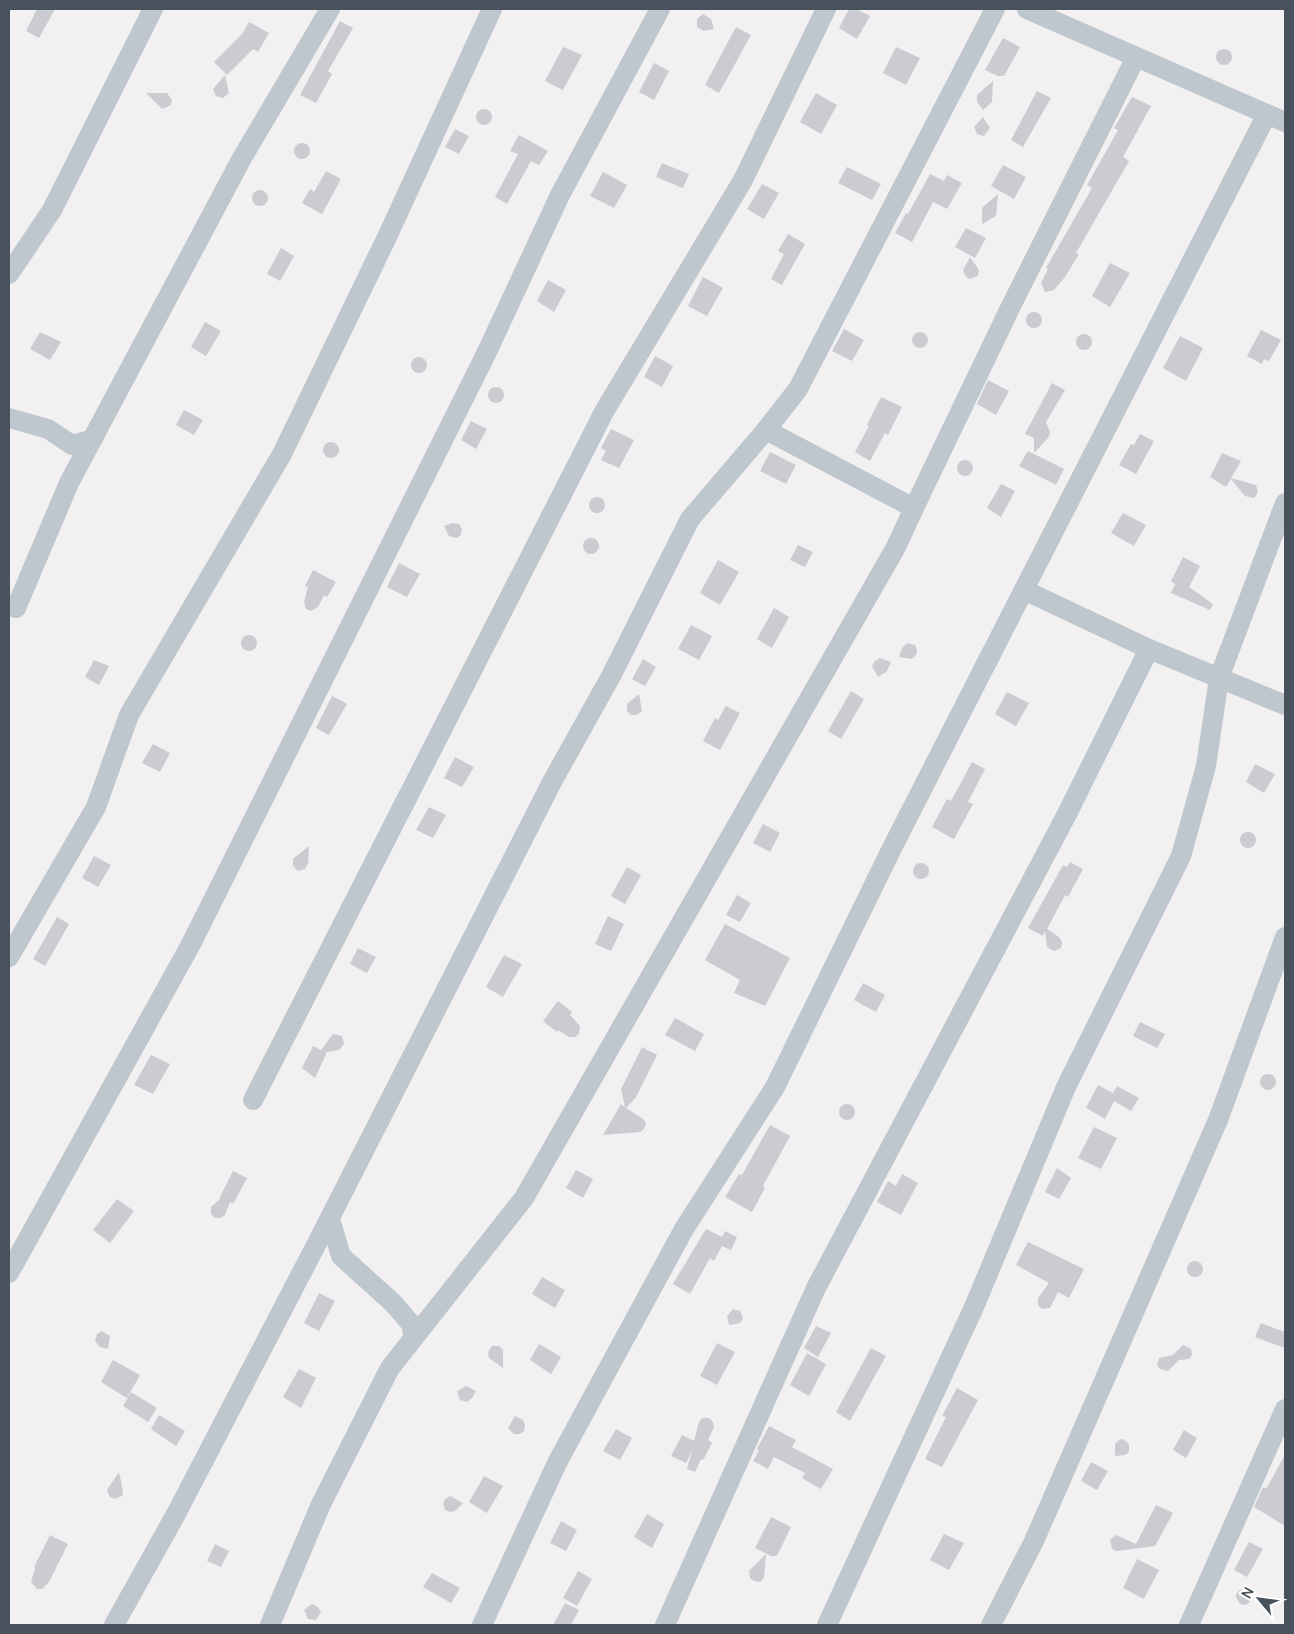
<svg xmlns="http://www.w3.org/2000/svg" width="1294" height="1634" viewBox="0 0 1294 1634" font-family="Manrope,sans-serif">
<rect width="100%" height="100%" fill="#f2f0f0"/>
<g fill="#caccd2">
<path d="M 37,9 L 55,9 L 39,38 L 26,31 Z"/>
<path d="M 849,9 L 856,9 L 870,16 L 857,39 L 839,28 Z"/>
<path d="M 703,14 L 711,19 L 714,29 L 704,31 L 697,27 L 697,19 Z"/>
<path d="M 340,21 L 353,28 L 328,71 L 332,74 L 316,103 L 300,95 Z"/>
<path d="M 249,22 L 269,33 L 258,52 L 253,49 L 227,75 L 214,62 L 242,34 Z"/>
<path d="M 736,27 L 751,35 L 719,93 L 705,85 Z"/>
<path d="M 1003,38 L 1020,47 L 1004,76 L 998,76 L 985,70 Z"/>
<path d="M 563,47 L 582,55 L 563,90 L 545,81 Z"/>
<path d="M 896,47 L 920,58 L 906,85 L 883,73 Z"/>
<circle cx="1224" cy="57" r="8"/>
<path d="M 654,63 L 669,71 L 654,100 L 639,92 Z"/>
<path d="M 225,75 L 229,93 L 223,98 L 216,96 L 213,89 Z"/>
<path d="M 993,81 L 992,102 L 983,110 L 977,102 L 977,95 Z"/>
<path d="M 1037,91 L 1051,98 L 1023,147 L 1011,140 Z"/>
<path d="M 146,93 L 167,93 L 172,100 L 171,105 L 162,109 Z"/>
<path d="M 816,93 L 837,105 L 821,134 L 800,122 Z"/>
<path d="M 1132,97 L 1151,106 L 1123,157 L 1129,161 L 1076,253 L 1079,254 L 1065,277 L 1054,290 L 1045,292 L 1041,283 L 1048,269 L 1046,268 L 1092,188 L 1087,185 L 1118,130 L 1114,128 Z"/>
<circle cx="484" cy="117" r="8"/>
<path d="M 983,117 L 990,128 L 984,136 L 977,134 L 974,127 Z"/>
<path d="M 455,129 L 469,136 L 459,154 L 445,147 Z"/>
<path d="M 519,135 L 548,151 L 539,165 L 531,161 L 507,204 L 495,197 L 518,154 L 510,151 Z"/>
<circle cx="302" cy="151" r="8"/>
<path d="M 662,163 L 689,174 L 683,188 L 656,177 Z"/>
<path d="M 1003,165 L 1026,177 L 1014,199 L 991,186 Z"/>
<path d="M 847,167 L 881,184 L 872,200 L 838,183 Z"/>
<path d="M 326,171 L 341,179 L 322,214 L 302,203 L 310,189 L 314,192 Z"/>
<path d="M 603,172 L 627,185 L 614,208 L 590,196 Z"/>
<path d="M 930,174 L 944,181 L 947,175 L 962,183 L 947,209 L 933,202 L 912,242 L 895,233 L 906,213 L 908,214 Z"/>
<path d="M 762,184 L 779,193 L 764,219 L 747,209 Z"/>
<circle cx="260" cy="198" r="8"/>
<path d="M 998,194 L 996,216 L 982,224 L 982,208 Z"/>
<path d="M 966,228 L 986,238 L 975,258 L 955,247 Z"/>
<path d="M 788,234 L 805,244 L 782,285 L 771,279 L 784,254 L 778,251 Z"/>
<path d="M 281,248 L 294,256 L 280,281 L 267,274 Z"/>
<path d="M 970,257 L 979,270 L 978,276 L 970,279 L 966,277 L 963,270 Z"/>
<path d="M 1110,263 L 1130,273 L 1110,307 L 1092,296 Z"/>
<path d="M 703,277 L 723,288 L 707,316 L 688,306 Z"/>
<path d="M 548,280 L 566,290 L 554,312 L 537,301 Z"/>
<circle cx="1034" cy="320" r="8"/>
<path d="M 205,322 L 221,331 L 206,356 L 191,347 Z"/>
<path d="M 844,329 L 864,340 L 852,361 L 832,351 Z"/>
<path d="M 1261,330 L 1281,340 L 1269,361 L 1264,359 L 1262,364 L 1247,356 Z"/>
<path d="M 40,332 L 61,342 L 50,360 L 30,349 Z"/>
<circle cx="920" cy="340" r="8"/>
<circle cx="1084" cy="342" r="8"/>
<path d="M 1180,336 L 1203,348 L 1186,381 L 1163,368 Z"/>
<path d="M 655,356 L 673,366 L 662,387 L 644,377 Z"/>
<circle cx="419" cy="365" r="8"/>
<path d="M 988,380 L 1009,391 L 996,415 L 977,404 Z"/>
<path d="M 1052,383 L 1065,390 L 1046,422 L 1050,432 L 1049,437 L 1034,453 L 1034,438 L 1025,434 Z"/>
<circle cx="496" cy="395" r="8"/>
<path d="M 881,397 L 902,407 L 888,435 L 885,433 L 870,461 L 855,452 L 869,426 L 867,425 Z"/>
<path d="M 184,410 L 203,420 L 194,435 L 176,425 Z"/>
<path d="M 471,421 L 487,429 L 476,449 L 461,440 Z"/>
<path d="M 611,429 L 634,440 L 619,468 L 601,460 L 606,451 L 601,448 Z"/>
<path d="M 1140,434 L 1154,441 L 1136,474 L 1119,465 L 1131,444 L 1134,445 Z"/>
<circle cx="331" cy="450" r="8"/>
<path d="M 1028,451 L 1064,469 L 1056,485 L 1019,466 Z"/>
<path d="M 770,452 L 796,465 L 786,484 L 760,471 Z"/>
<path d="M 1222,453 L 1241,461 L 1231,478 L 1256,485 L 1258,492 L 1254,498 L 1245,496 L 1231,479 L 1226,487 L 1210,477 Z"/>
<circle cx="965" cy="468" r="8"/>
<path d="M 1001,484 L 1015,491 L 1001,517 L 987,508 Z"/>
<circle cx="597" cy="505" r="8"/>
<path d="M 1123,513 L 1146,525 L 1134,546 L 1111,533 Z"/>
<path d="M 452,523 L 459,524 L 462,529 L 461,535 L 457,538 L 449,536 L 444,526 Z"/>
<circle cx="591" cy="546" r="8"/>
<path d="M 798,545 L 813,552 L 805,567 L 790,560 Z"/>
<path d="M 1183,557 L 1200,566 L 1189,587 L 1213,604 L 1210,610 L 1171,593 L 1175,584 L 1171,581 Z"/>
<path d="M 718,560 L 739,572 L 720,605 L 700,593 Z"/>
<path d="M 399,563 L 420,574 L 407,597 L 387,587 Z"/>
<path d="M 313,570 L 336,582 L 327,597 L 324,595 L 318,607 L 311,611 L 306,609 L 304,602 L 308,587 L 305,586 Z"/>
<path d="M 774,608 L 789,617 L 772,648 L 757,639 Z"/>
<path d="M 691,625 L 712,636 L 699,660 L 678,649 Z"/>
<circle cx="249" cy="643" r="8"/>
<path d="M 907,643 L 915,645 L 917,650 L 916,655 L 912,659 L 899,657 L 902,648 Z"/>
<path d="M 880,658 L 891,662 L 887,671 L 878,677 L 872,666 L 874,662 Z"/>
<path d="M 643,659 L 656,667 L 645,686 L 632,679 Z"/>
<path d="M 94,660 L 109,666 L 99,685 L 85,677 Z"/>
<path d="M 851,691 L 864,699 L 841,739 L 828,731 Z"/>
<path d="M 1007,692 L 1029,703 L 1016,726 L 995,714 Z"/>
<path d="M 639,694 L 642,711 L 637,715 L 631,715 L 627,711 L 627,704 Z"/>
<path d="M 332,696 L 347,704 L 329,735 L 316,728 Z"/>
<path d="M 726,706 L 740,713 L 720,750 L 703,741 L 715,718 L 718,720 Z"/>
<path d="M 153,744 L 170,753 L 160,772 L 142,763 Z"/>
<path d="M 455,757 L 474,767 L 462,787 L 444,778 Z"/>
<path d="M 972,762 L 985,769 L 968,802 L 973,804 L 954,839 L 932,827 L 947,799 L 951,801 Z"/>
<path d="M 1255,764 L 1275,774 L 1264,793 L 1246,782 Z"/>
<path d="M 429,807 L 446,815 L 433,838 L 416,830 Z"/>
<path d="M 763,824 L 780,833 L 770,852 L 753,843 Z"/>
<circle cx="1248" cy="840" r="8"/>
<path d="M 309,846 L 308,864 L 305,869 L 298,871 L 293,866 L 293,859 Z"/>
<path d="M 94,856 L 111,865 L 98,887 L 82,878 Z"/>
<path d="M 1070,862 L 1083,869 L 1068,897 L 1065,895 L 1047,929 L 1059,937 L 1062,942 L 1061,948 L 1054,951 L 1047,947 L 1045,931 L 1043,936 L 1028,928 L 1063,865 L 1067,867 Z"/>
<circle cx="921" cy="871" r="8"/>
<path d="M 627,867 L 641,875 L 625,904 L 611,896 Z"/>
<path d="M 737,895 L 751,903 L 740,922 L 726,915 Z"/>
<path d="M 608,916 L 624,924 L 611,951 L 595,944 Z"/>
<path d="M 57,917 L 69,924 L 45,966 L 33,959 Z"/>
<path d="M 725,924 L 790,958 L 765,1006 L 734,993 L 740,980 L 705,960 Z"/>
<path d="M 358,948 L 376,957 L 367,973 L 350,964 Z"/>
<path d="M 504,955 L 522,964 L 503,997 L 486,987 Z"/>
<path d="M 863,983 L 885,995 L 876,1012 L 854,1000 Z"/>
<path d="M 558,1001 L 572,1012 L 570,1015 L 580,1026 L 579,1034 L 575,1037 L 569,1037 L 558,1030 L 557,1032 L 543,1021 Z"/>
<path d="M 675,1018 L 704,1034 L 695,1051 L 665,1035 Z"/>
<path d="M 1140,1022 L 1165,1034 L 1157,1048 L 1133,1036 Z"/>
<path d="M 333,1034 L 342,1036 L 344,1044 L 339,1050 L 327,1052 L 315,1078 L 302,1068 L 313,1046 L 321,1050 Z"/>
<path d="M 642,1047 L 657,1055 L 636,1097 L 626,1108 L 643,1119 L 646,1123 L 644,1129 L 640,1132 L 603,1135 L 621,1104 L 625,1107 L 621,1089 Z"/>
<path d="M 151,1055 L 170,1064 L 153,1094 L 134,1085 Z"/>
<circle cx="1268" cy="1082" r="8"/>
<path d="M 1098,1085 L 1113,1093 L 1117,1086 L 1139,1098 L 1131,1111 L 1114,1101 L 1105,1119 L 1086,1108 Z"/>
<circle cx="847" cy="1112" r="8"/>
<path d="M 770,1125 L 790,1136 L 763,1186 L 765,1188 L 752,1212 L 725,1197 L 739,1174 L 742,1175 Z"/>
<path d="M 1094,1127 L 1117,1138 L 1101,1169 L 1078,1158 Z"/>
<path d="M 1057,1168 L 1071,1178 L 1059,1199 L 1045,1192 Z"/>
<path d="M 576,1170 L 593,1179 L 583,1198 L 566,1188 Z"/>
<path d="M 233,1171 L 247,1178 L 233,1204 L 230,1202 L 225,1215 L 221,1218 L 215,1218 L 211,1214 L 211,1207 L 221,1198 L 220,1197 Z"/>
<path d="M 902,1174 L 918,1183 L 901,1215 L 877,1202 L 888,1181 L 896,1186 Z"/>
<path d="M 117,1199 L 134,1211 L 110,1243 L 93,1230 Z"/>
<path d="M 706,1229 L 722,1237 L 725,1231 L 737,1237 L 731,1250 L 722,1246 L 714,1261 L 710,1258 L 690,1294 L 673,1284 Z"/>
<path d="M 1028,1242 L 1084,1269 L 1069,1298 L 1058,1292 L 1050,1308 L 1042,1309 L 1038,1305 L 1038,1298 L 1049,1283 L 1016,1265 Z"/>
<circle cx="1195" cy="1269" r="8"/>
<path d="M 542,1277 L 565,1290 L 555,1308 L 532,1294 Z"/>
<path d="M 319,1293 L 335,1301 L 319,1331 L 304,1323 Z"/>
<path d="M 733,1309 L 740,1311 L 743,1318 L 740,1323 L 729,1325 L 727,1316 Z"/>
<path d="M 1261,1323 L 1285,1332 L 1285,1348 L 1255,1337 Z"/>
<path d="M 816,1326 L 831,1333 L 818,1357 L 804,1348 Z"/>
<path d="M 102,1331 L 110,1336 L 108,1349 L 100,1347 L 95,1341 L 97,1334 Z"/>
<path d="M 717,1343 L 735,1352 L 717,1385 L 700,1376 Z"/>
<path d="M 539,1344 L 561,1357 L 551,1374 L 530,1360 Z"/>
<path d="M 1183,1345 L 1191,1349 L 1192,1355 L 1189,1359 L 1179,1360 L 1168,1371 L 1160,1369 L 1157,1365 L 1159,1358 L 1173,1355 Z"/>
<path d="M 492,1346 L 499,1346 L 503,1350 L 503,1368 L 489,1358 L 488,1352 Z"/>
<path d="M 871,1348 L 886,1356 L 850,1421 L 836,1412 Z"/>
<path d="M 807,1353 L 826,1364 L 809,1396 L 790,1385 Z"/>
<path d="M 113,1360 L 140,1375 L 127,1398 L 101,1382 Z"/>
<path d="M 299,1369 L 316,1378 L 301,1408 L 283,1397 Z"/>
<path d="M 466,1386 L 476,1391 L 472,1398 L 467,1402 L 460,1400 L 457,1391 Z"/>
<path d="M 957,1388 L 978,1400 L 942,1467 L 925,1459 L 946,1417 L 942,1416 Z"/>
<path d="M 131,1392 L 157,1408 L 148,1422 L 123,1406 Z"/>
<path d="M 159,1415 L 185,1431 L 176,1446 L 151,1429 Z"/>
<path d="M 515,1416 L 523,1420 L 525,1425 L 524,1431 L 520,1434 L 514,1434 L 508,1428 Z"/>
<path d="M 702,1418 L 709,1418 L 713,1422 L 714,1427 L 708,1440 L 712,1443 L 703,1460 L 701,1459 L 695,1472 L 687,1469 L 692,1451 L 686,1463 L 671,1456 L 682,1435 L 694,1441 L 699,1422 Z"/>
<path d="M 769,1426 L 796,1440 L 792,1447 L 833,1469 L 821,1489 L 802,1478 L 805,1473 L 774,1457 L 768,1469 L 753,1461 L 759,1451 L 757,1449 Z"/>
<path d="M 616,1429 L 632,1438 L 620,1460 L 603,1451 Z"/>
<path d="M 1184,1430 L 1197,1438 L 1186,1458 L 1173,1450 Z"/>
<path d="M 1123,1439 L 1129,1444 L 1129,1452 L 1125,1455 L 1115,1456 L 1115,1444 L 1119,1440 Z"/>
<path d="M 1285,1455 L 1285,1526 L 1254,1507 L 1263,1487 L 1266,1489 Z"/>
<path d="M 1091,1462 L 1108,1471 L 1097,1490 L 1081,1481 Z"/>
<path d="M 119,1472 L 123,1491 L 122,1496 L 115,1499 L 110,1497 L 107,1490 Z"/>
<path d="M 484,1476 L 503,1486 L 487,1513 L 469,1502 Z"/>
<path d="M 450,1496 L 463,1503 L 455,1511 L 450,1512 L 445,1510 L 443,1504 L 445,1499 Z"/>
<path d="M 1156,1505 L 1173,1513 L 1155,1546 L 1117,1551 L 1112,1549 L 1110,1540 L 1116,1535 L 1136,1544 Z"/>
<path d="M 647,1514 L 664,1524 L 652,1548 L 634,1537 Z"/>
<path d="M 771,1517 L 791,1527 L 777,1556 L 771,1556 L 755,1548 Z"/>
<path d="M 561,1521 L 577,1530 L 566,1551 L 550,1543 Z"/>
<path d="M 944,1534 L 964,1543 L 949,1570 L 930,1560 Z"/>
<path d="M 50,1535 L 68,1544 L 49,1582 L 42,1589 L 37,1589 L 31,1582 L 35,1568 L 34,1567 Z"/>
<path d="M 1249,1542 L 1263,1549 L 1247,1577 L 1234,1570 Z"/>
<path d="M 215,1544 L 229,1551 L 221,1567 L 207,1561 Z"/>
<path d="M 766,1554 L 764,1578 L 760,1582 L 754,1581 L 750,1578 L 749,1571 Z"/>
<path d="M 1137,1559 L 1159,1570 L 1144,1599 L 1123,1588 Z"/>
<path d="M 578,1571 L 592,1579 L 577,1606 L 563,1598 Z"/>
<path d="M 432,1573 L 460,1588 L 451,1603 L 423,1587 Z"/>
<path d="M 1244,1586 L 1252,1593 L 1252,1600 L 1246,1605 L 1240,1604 L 1236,1597 L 1236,1594 Z"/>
<path d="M 565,1603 L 579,1610 L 571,1625 L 553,1625 Z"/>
<path d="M 312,1604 L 318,1607 L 321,1612 L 316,1620 L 308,1619 L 304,1610 Z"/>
</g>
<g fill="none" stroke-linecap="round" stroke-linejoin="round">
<g stroke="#bec6ce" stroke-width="20">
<path d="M 1027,9 L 1285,122"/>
<path d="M 9,274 L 52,210 L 153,9"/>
<path d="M 9,418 L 48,429 L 72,445 L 93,439"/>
<path d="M 766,430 L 798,389 L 995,9"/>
<path d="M 914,508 L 1010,308 L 1136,57"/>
<path d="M 1024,590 L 1149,649 L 1285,705"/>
<path d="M 9,606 L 16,608 L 69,483 L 242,158 L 330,9"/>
<path d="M 9,957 L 96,807 L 129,715 L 282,454 L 388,235 L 492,9"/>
<path d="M 253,1100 L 605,410 L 743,180 L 826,9"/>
<path d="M 330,1219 L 341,1256 L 393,1303 L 412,1325 L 413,1338"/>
<path d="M 9,1273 L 191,944 L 486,354 L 560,195 L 660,9"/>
<path d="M 114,1625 L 176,1514 L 315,1247 L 553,780 L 611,676 L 690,519 L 766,430 L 914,508 L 896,547 L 524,1198 L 390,1368 L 321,1504 L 270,1625"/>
<path d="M 482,1625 L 558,1461 L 684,1229 L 775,1087 L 893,846 L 1267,114"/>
<path d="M 665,1625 L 816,1288 L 1067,814 L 1149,649"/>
<path d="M 827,1625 L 974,1307 L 1066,1087 L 1181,856 L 1206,766 L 1219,678 L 1285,503"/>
<path d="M 991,1625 L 1034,1541 L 1218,1120 L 1285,937"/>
<path d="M 1189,1625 L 1285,1409"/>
</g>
</g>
<rect width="1294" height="1634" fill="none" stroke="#48525d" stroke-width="20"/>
<g transform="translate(1259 1599) rotate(299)" stroke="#ffffff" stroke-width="4" paint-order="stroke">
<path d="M0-4L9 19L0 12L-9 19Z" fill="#48525d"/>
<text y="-8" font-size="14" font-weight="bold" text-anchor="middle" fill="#48525d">N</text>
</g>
</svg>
